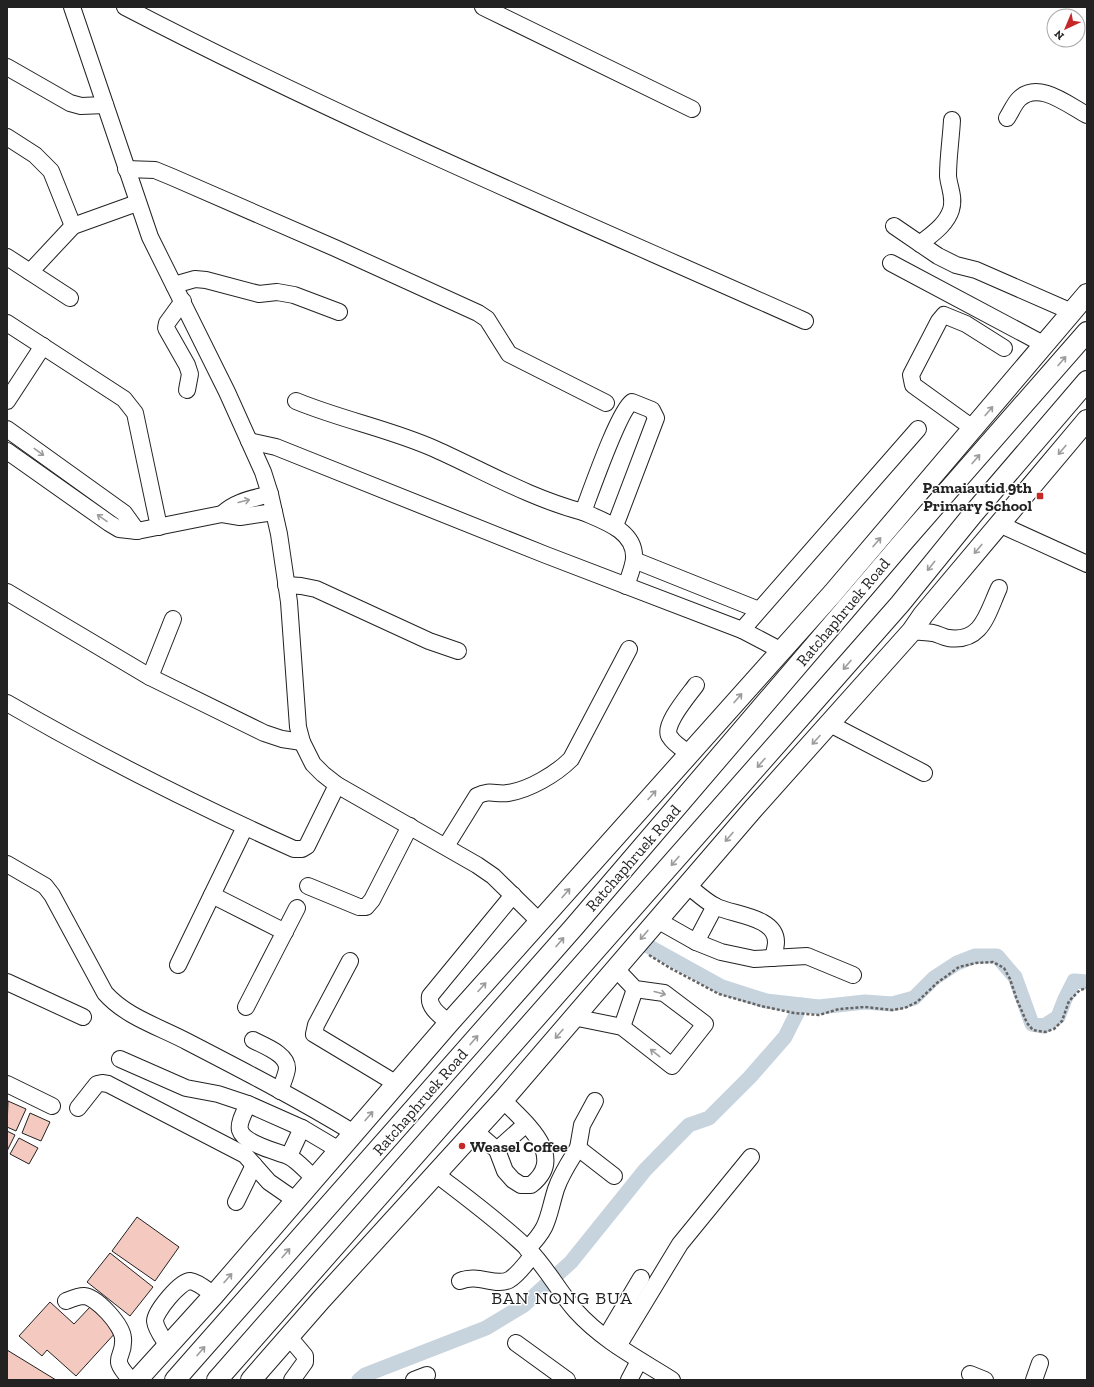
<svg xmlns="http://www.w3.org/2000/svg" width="1094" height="1387" viewBox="0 0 1094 1387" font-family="'Zilla Slab',serif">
<rect width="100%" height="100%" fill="#fff"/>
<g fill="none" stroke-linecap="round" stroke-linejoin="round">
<g stroke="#c7d3dd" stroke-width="15">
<path d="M 648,946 L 722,987 L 766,1001 L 819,1007 L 865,1002 L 892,1004 L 914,998 L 934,978 L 957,963 L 975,956 L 997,956 L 1015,977 L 1032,1024 L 1044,1026 L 1058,1017 L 1065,999 L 1074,981 L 1087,982"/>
<path d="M 359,1380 L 365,1375 L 486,1328 L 524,1305 L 571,1262 L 645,1170 L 689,1125 L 709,1118 L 750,1077 L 785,1037 L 801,1005"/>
</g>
</g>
<g fill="#f3c9c0" stroke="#222">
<path d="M 8,1101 L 26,1109 L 16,1131 L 7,1127 Z"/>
<path d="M 30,1113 L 50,1122 L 41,1141 L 22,1133 Z"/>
<path d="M 7,1131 L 15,1135 L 7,1151 Z"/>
<path d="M 19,1138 L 38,1148 L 29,1164 L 10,1154 Z"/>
<path d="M 137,1217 L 179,1247 L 155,1281 L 112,1251 Z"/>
<path d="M 110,1253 L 153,1287 L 130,1316 L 87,1282 Z"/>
<path d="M 50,1302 L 74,1324 L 90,1307 L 117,1331 L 76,1376 L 47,1350 L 42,1356 L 19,1336 Z"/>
<path d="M 7,1350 L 56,1380 L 7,1380 Z"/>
</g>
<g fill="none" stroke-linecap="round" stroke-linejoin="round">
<g stroke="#222" stroke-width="18">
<g id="minor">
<path d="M 72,7 L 150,237 L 227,392 L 263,472 L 270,494 L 279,534 L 289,602 L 298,727 L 302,742 L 313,764 L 323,774 L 337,785 L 477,865 L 493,876 L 540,922"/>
<path d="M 125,7 C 346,122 577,219 805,321"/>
<path d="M 483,7 L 692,109"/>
<path d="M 7,67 L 70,103 L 81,106 L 105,105"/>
<path d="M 1007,118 C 1011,112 1014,104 1019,99 C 1038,80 1068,105 1087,115"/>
<path d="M 7,137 L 35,155 L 51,171 L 73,226"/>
<path d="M 126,169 L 155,170 L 172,177 L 335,248 L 478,313 L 487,319 L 509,354 L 606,403"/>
<path d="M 894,226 L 938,256 L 956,265 L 976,270 L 1072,312"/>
<path d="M 920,244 C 932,234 946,225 951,210 C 955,198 949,187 948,176 C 948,157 951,139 952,120"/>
<path d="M 7,257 L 70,298"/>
<path d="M 891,263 L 1045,345"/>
<path d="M 30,272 L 73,226 L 137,203"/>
<path d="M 174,285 L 195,279 L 206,280 L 259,294 L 277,292 L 294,295 L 339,312"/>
<path d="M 183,301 L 167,323 L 166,328 L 187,365 L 190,374 L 187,390"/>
<path d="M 7,323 L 124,399 L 135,413 L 159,527"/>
<path d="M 7,401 L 43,346"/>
<path d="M 296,401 C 342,420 390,429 435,449 C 484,471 530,498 583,512"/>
<path d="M 7,429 L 124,513 L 137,531"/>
<path d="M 974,429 L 913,385 L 911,375 L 939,321 L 944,315 L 966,324 L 1004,348"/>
<path d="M 249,441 L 276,447 L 546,555 L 742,630 L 780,650"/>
<path d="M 7,451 L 109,523 L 119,529 L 137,531 L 222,514 L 240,517 L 274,512"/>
<path d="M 222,514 C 236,501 252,499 270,494"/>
<path d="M 999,524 L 1087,564"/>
<path d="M 615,526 L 656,418 L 652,410 L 632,402 C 619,410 590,494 583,512 C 604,521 636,531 634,559 C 633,568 629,577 626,586"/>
<path d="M 634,560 L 759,610"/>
<path d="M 286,585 L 301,586 L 316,589 L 429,641 L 458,651"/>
<path d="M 7,592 L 150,677 L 264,733 L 282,739 L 302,742"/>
<path d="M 742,630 L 918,429"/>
<path d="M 912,631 C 919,632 926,632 933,633 C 938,634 943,637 948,638 C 982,643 987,614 999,588"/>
<path d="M 150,677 L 173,619"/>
<path d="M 7,703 C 100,757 196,805 294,849 L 302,849 L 307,846 L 337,785"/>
<path d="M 830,724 L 924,773"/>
<path d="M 690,754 C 683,749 674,744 670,737 C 661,727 689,695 696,685"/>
<path d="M 446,846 L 477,796 C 490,789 496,795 508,793 C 529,790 556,774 571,759 L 629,649"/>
<path d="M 7,864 L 45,886 L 52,895 L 105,993 C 126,1017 160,1027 188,1042 C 244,1071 300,1100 354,1133"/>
<path d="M 687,885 C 696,892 705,901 715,906 C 731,915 776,916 776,942 C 776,947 774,953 773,958"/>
<path d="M 308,886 L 359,907 L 366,907 L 372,900 L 410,826"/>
<path d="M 212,895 L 285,932"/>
<path d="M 657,920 L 696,942 L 721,952 L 754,959 L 807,956 L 853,975"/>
<path d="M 696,942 L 715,906"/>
<path d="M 350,961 L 316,1025 L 314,1034 L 397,1084"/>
<path d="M 178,965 L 245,827"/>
<path d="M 7,982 L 83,1017"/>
<path d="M 246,1007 L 297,908"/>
<path d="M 573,1017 L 622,1027 L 672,1066 L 705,1024 L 664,993 L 635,989 L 616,969"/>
<path d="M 449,1023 C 441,1016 428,1008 430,996 L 513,895"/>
<path d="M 622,1027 L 635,989"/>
<path d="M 253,1040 C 264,1046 288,1054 287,1069 C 286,1076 282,1084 280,1091"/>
<path d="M 120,1059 L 186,1088 L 218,1094 L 248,1104"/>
<path d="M 7,1084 L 52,1106"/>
<path d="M 78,1108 L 97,1084 L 102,1083 L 108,1084 L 245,1155 L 269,1182 L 295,1200"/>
<path d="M 475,1131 L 497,1150 L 505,1171 L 513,1180 L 521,1185 L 531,1185 C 568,1156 524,1122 503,1100"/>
<path d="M 578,1148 L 582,1125 L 595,1101"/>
<path d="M 497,1150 L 526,1124"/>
<path d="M 289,1156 L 302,1128"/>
<path d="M 436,1174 C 467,1198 500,1222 528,1249 C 547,1268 559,1292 576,1311 C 603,1341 639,1359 672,1380"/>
<path d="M 314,1178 C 306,1171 297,1160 288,1156 C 276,1151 244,1144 240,1130 C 238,1123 245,1111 248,1104 L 302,1128 L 339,1150"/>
<path d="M 236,1202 L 254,1165"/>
<path d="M 527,1249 C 550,1226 547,1218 556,1189 C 561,1174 570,1161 578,1148 L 614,1176"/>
<path d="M 460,1281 C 478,1273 495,1287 509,1280 C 518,1275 526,1263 533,1255"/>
<path d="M 66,1301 C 71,1299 78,1296 84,1296 C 97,1297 122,1325 123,1338 C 125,1361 108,1355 131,1380"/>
<path d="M 289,1337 L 305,1356 L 305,1362 L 292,1380"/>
<path d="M 606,1337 L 641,1278"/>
<path d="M 516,1343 L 567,1380"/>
<path d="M 168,1346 C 163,1338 156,1330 155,1321 C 155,1312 180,1281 190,1281 C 198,1282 207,1290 214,1295"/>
<path d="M 618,1346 L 680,1244 L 751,1157"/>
<path d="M 970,1374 L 985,1380"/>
<path d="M 414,1380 L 427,1375"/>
<path d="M 629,1380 L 639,1361"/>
<path d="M 1034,1380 L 1040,1363"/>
</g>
</g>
<g stroke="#222" stroke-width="22">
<g id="major">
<path d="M 137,1380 L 214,1295 L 449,1023 L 833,593 L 1087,294"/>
<path d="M 175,1380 L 574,927 L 904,541 L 1087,332"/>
<path d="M 217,1380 L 820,695 L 900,604 L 973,514 L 1087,381"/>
<path d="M 251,1380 L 320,1301 L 503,1100 L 753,809 L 912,631 L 923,615 L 1087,420"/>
</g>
</g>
<path stroke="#646464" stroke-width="2.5" stroke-dasharray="3 2" stroke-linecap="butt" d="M 649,955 L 670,968 L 719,994 L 761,1006 L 794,1013 L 819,1015 L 839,1009 L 865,1007 L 892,1010 L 905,1008 L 917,1002 L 937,983 L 959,967 L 976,963 L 993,962 L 1004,968 L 1010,979 L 1017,1000 L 1027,1023 L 1033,1030 L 1045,1032 L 1054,1029 L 1062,1021 L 1069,1001 L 1080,990 L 1087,988"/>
<use href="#minor" stroke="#fff" stroke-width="16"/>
<use href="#major" stroke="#fff" stroke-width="20"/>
</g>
<defs><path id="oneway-shaft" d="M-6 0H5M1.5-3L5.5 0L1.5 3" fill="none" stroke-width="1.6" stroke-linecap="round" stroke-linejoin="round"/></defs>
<g stroke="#9c9c9c">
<use href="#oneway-shaft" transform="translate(1062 361) rotate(-49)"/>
<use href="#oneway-shaft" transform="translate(989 411) rotate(-50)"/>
<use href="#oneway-shaft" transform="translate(1062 450) rotate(130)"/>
<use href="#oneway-shaft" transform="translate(39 452) rotate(36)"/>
<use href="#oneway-shaft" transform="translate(976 459) rotate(-49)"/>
<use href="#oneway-shaft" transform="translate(244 501) rotate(-14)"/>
<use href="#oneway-shaft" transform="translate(102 518) rotate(-145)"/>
<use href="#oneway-shaft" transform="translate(877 542) rotate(-49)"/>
<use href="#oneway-shaft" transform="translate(978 549) rotate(130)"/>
<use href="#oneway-shaft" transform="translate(931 566) rotate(129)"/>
<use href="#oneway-shaft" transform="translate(847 665) rotate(131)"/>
<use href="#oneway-shaft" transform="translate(738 698) rotate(-49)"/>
<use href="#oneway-shaft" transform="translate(816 740) rotate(132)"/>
<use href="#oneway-shaft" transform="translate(761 763) rotate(131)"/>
<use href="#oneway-shaft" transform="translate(652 795) rotate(-48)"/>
<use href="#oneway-shaft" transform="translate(729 837) rotate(131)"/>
<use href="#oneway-shaft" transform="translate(675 861) rotate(131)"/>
<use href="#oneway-shaft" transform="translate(566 893) rotate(-49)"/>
<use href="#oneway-shaft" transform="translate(644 935) rotate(130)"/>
<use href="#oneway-shaft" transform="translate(560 942) rotate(-49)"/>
<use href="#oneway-shaft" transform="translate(482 987) rotate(-48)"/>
<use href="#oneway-shaft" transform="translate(660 993) rotate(15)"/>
<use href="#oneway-shaft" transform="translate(559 1034) rotate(131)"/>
<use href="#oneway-shaft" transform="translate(474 1040) rotate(-49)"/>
<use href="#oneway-shaft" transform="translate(655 1053) rotate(-142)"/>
<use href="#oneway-shaft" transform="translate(369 1116) rotate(-49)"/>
<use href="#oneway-shaft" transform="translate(286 1253) rotate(-49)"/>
<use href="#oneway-shaft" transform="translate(228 1278) rotate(-49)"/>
<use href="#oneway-shaft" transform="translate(201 1351) rotate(-49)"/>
</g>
<g fill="#c62828" stroke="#fff" stroke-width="1.5">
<rect x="1036" y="492" width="8" height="8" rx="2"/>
<circle cx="462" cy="1146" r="4"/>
</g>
<g text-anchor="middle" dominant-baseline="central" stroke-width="3" stroke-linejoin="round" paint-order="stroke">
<g font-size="16" font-weight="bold" fill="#222" stroke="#fff" text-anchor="end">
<text x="1032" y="487">Pamaiautid 9th<tspan x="1032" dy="18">Primary School</tspan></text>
<text x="470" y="1146" text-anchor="start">Weasel Coffee</text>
</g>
<g font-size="16" fill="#222" stroke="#fff">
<text transform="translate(843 612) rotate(-50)">Ratchaphruek Road</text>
<text transform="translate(633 858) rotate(-49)">Ratchaphruek Road</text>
<text transform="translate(420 1102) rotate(-49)">Ratchaphruek Road</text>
</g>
<g font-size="18" letter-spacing="1" fill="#222" stroke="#fff">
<text x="562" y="1298">BAN NONG BUA</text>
</g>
</g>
<rect width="1094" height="1387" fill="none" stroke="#222222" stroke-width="16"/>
<g transform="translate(1066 28) rotate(224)"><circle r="19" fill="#ffffff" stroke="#a7a7a7"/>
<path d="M0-3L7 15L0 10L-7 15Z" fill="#c62828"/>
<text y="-6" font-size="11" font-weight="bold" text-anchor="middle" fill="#222222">N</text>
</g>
</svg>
